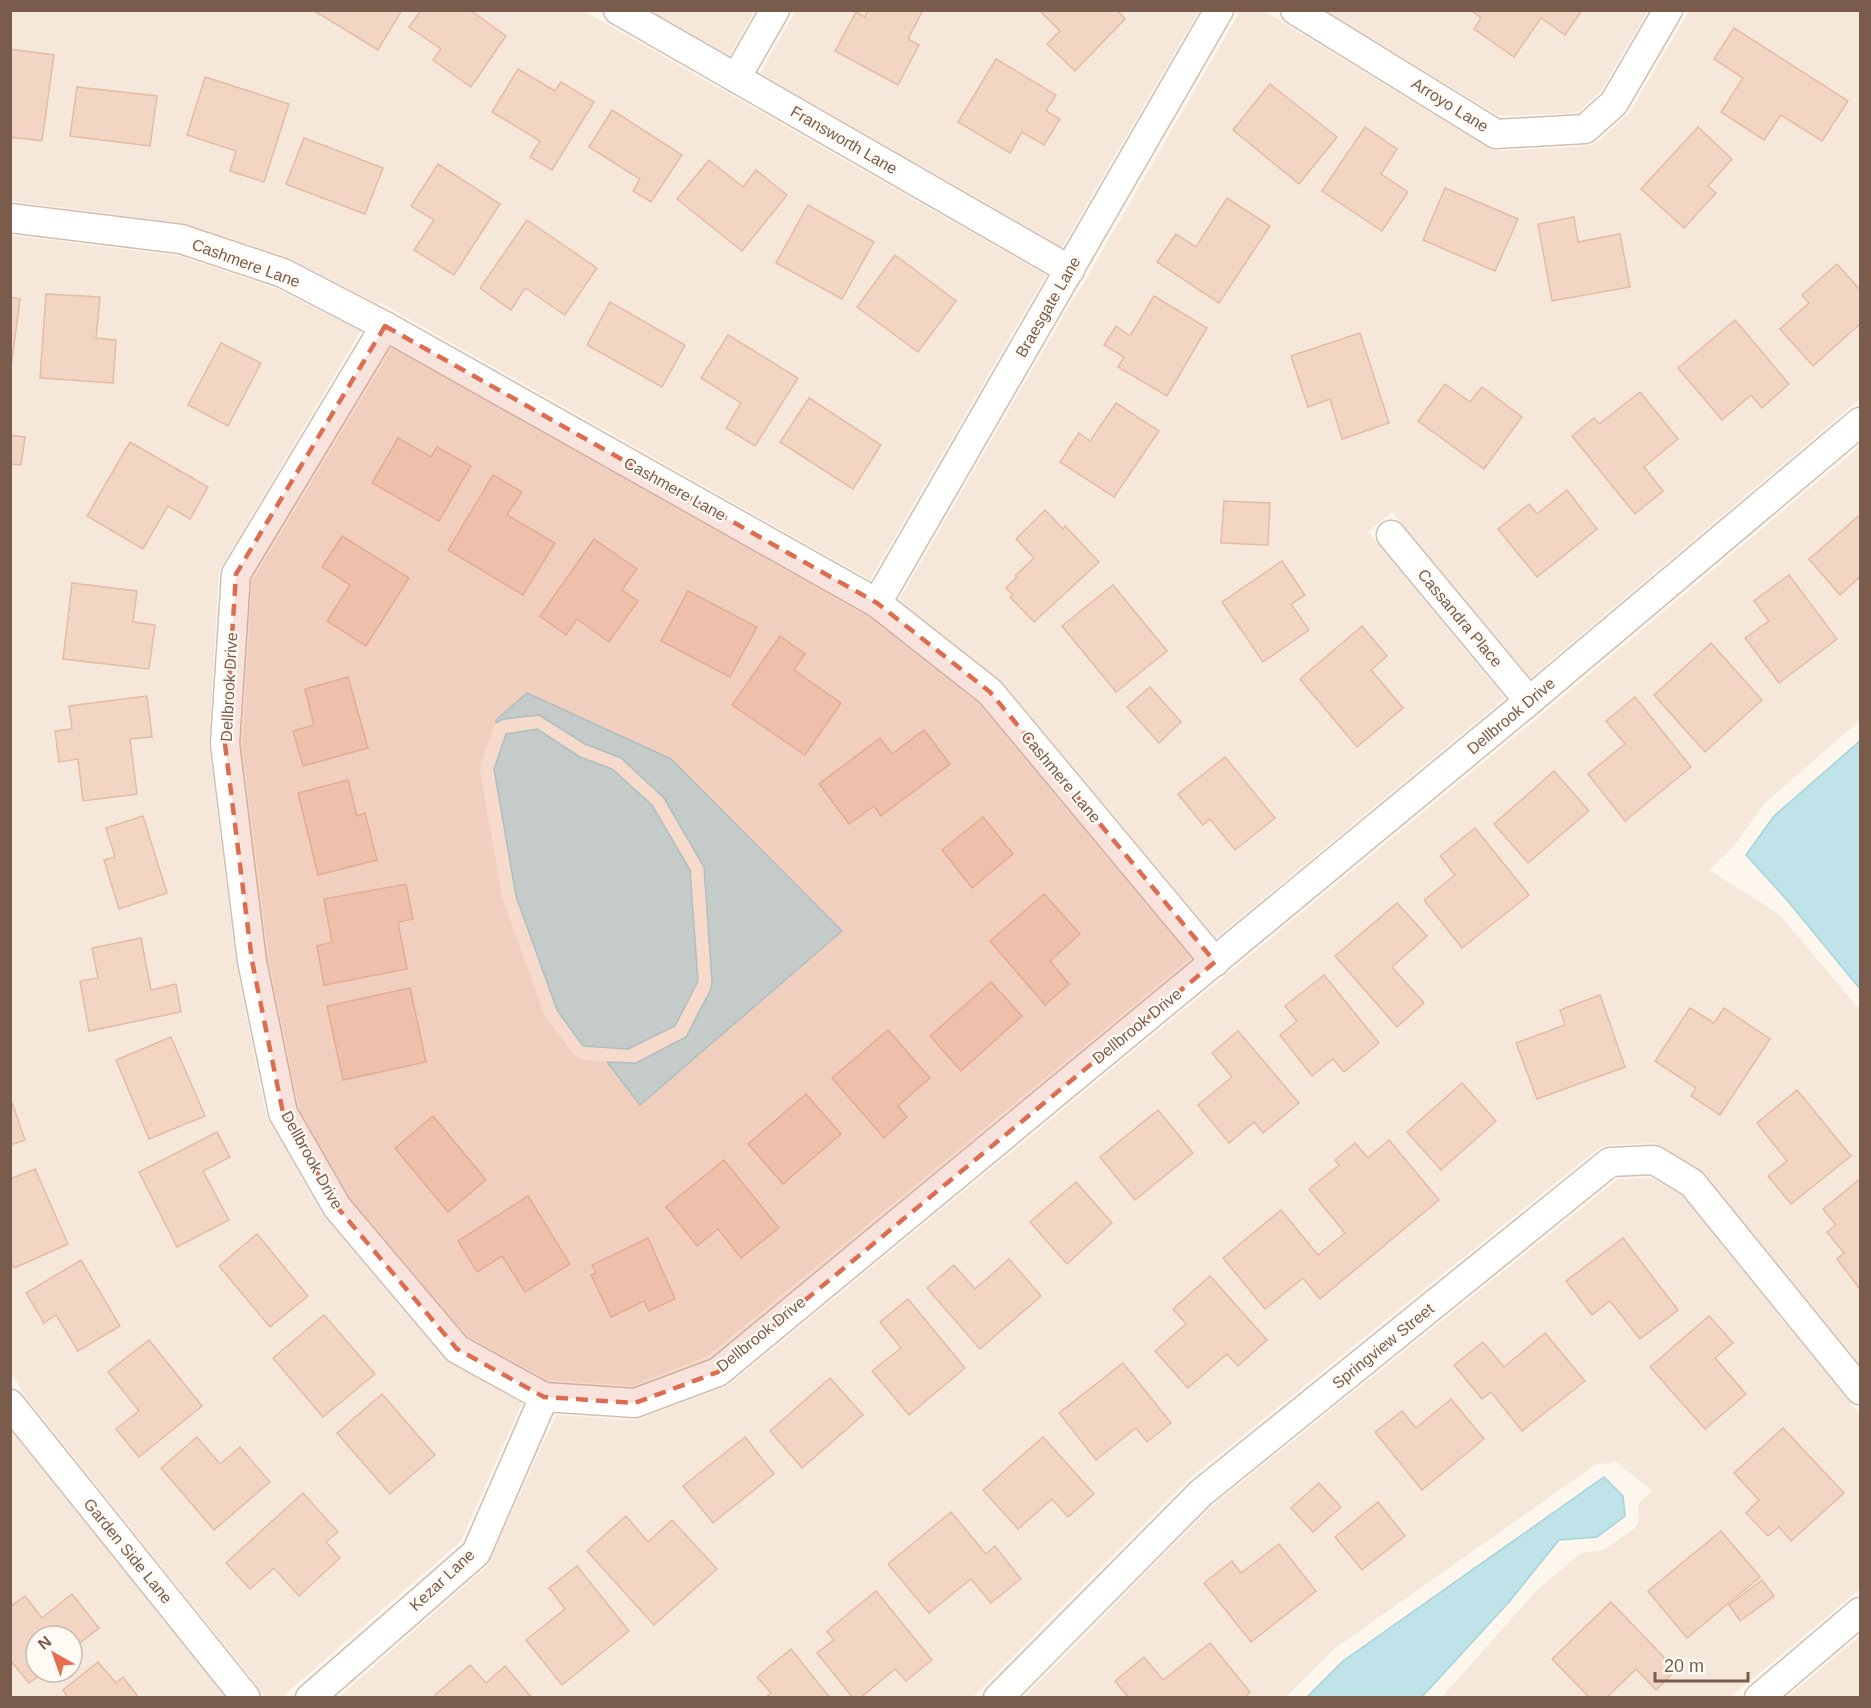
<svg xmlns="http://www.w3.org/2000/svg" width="1871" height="1708" viewBox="0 0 1871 1708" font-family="Helvetica,sans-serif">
<rect width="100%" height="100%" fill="#fdf6ec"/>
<g fill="#f5e8da" fill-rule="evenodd">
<path d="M 11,11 L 584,11 L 1046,275 L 870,580 L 379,302 L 378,304 L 286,257 L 181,223 L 11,201 Z"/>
<path d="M 650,11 L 755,10 L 755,11 L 729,56 Z"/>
<path d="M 795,11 L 1199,11 L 1062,247 L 760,73 Z"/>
<path d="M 1240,11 L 1264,11 L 1489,148 L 1499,151 L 1588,146 L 1597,143 L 1629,113 L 1689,11 L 1860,11 L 1860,399 L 1530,678 L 1392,512 L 1368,532 L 1505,698 L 1216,938 L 1002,682 L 899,600 L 1077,292 L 1078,293 Z"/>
<path d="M 1326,11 L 1648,11 L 1601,91 L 1577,113 L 1499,116 Z"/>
<path d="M 10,235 L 180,256 L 278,289 L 361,331 L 219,571 L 209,744 L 236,961 L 266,1115 L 322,1214 L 445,1359 L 522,1403 L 461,1541 L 282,1697 L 266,1697 L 24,1395 L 11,1371 Z"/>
<path d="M 392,348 L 869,617 L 979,704 L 1191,958 L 708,1356 L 631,1386 L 547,1380 L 467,1336 L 350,1198 L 299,1109 L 269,960 L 242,746 L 252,581 ZM 527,693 L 671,759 L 842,932 L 640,1104 L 607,1062 L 579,1059 L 572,1053 L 544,1014 L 502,897 L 480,770 L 481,763 L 496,720 Z"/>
<path d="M 1860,446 L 1860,720 L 1764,804 L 1734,846 L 1709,870 L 1779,914 L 1860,1010 L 1860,1365 L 1704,1173 L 1661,1146 L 1652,1143 L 1607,1145 L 1599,1148 L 1189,1479 L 973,1697 L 338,1698 L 487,1566 L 556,1415 L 636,1420 L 729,1385 L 1553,705 Z"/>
<path d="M 1652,1178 L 1682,1195 L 1860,1415 L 1860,1589 L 1731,1697 L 1442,1697 L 1538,1589 L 1581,1553 L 1603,1550 L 1634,1529 L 1639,1522 L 1638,1504 L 1652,1491 L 1614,1460 L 1609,1464 L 1604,1463 L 1595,1465 L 1334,1649 L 1286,1697 L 1023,1698 L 1212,1506 L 1618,1179 Z"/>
<path d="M 11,1429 L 225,1697 L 11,1697 ZM 36,1636 L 72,1636 L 72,1672 L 36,1672 Z"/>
<path d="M 1860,1636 L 1860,1697 L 1787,1697 Z"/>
</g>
<g fill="#bfe3e8" stroke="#a5d3da" stroke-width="1.5">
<path d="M 527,693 L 671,759 L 842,931 L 640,1105 L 607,1062 L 636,1063 L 686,1037 L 711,989 L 712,982 L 704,867 L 664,798 L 621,758 L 585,744 L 539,715 L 503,719 L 496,723 L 496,720 Z"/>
<path d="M 537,729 L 580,757 L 612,769 L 652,805 L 690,870 L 698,981 L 675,1026 L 628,1049 L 583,1046 L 557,1010 L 516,896 L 494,769 L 506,734 Z"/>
<path d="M 1860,741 L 1860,989 L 1787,900 L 1746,855 L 1774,816 Z"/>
<path d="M 1604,1477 L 1623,1496 L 1625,1516 L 1597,1537 L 1559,1540 L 1509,1602 L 1422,1697 L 1307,1697 L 1343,1661 Z"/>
</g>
<g fill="#f3d5c3" stroke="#e6bba3" stroke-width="1.5">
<path d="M 313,10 L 402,10 L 378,50 Z"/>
<path d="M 421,10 L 470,10 L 506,36 L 471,87 L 433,60 L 441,49 L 409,27 Z"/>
<path d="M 868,10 L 923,10 L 908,39 L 919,45 L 898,85 L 835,51 L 856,12 L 865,17 Z"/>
<path d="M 1039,10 L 1117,10 L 1125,19 L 1075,71 L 1047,44 L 1060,31 Z"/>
<path d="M 1471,10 L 1582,10 L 1565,35 L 1541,18 L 1514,57 L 1474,29 L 1481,18 Z"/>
<path d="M 1734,28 L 1848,101 L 1822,141 L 1781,115 L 1764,140 L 1721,112 L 1743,78 L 1714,59 Z"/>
<path d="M 10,49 L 54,55 L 42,141 L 10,137 Z"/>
<path d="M 996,59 L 1056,95 L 1046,111 L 1060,119 L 1044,145 L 1022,132 L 1010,153 L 958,122 Z"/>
<path d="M 518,69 L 555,91 L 561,82 L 594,102 L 552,170 L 530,157 L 540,141 L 492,112 Z"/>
<path d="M 205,77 L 289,104 L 264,182 L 230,171 L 236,151 L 187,135 Z"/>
<path d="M 1270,84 L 1337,137 L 1299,184 L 1233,130 Z"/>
<path d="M 77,87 L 157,96 L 150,146 L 70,136 Z"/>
<path d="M 612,110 L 682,155 L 651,202 L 633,191 L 640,179 L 589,147 Z"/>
<path d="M 1365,127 L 1397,149 L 1381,174 L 1408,192 L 1382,231 L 1322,191 Z"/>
<path d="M 1698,127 L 1732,159 L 1708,186 L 1716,193 L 1684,228 L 1641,189 Z"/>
<path d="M 304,138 L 383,168 L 365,214 L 286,184 Z"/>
<path d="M 709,160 L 743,187 L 756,170 L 787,195 L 742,251 L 677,199 Z"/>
<path d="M 438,164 L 500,204 L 454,275 L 414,250 L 434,220 L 411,206 Z"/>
<path d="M 1445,188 L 1518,219 L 1495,271 L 1423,240 Z"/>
<path d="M 1227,198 L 1270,226 L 1219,303 L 1157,262 L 1176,234 L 1196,247 Z"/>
<path d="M 808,205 L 874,242 L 842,299 L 776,263 Z"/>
<path d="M 1574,217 L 1578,242 L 1620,234 L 1630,287 L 1552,301 L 1538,224 Z"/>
<path d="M 527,220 L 597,268 L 565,315 L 525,288 L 511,310 L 480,288 Z"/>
<path d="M 895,255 L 956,301 L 918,352 L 857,307 Z"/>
<path d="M 1837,264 L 1860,290 L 1860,324 L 1813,366 L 1780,329 L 1809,303 L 1802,295 Z"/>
<path d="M 46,294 L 100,297 L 96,338 L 116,340 L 113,383 L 40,378 Z"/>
<path d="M 1154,296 L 1207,328 L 1167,396 L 1118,367 L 1124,357 L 1104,345 L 1116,326 L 1130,336 Z"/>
<path d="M 10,297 L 20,299 L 10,375 Z"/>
<path d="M 610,302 L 685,345 L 662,387 L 587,345 Z"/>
<path d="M 1735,320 L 1789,384 L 1762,408 L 1751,395 L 1722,420 L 1678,368 Z"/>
<path d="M 1360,333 L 1389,423 L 1342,439 L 1330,399 L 1308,407 L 1291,356 Z"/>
<path d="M 728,335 L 798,378 L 755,446 L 726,428 L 741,403 L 701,378 Z"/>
<path d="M 221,343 L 261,363 L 228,426 L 188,405 Z"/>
<path d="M 1445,384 L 1470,402 L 1482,387 L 1522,417 L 1484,469 L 1418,421 Z"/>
<path d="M 1640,392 L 1678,439 L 1644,467 L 1663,491 L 1635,514 L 1572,436 L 1594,418 L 1599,424 Z"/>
<path d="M 809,398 L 881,445 L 853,489 L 780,442 Z"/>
<path d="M 1116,403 L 1159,431 L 1114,497 L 1060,462 L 1079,433 L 1090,441 Z"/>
<path d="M 10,435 L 25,437 L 21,465 L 10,464 Z"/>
<path d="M 398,438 L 431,457 L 437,447 L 471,466 L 439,521 L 372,483 Z"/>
<path d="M 130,442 L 208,487 L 190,519 L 168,506 L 143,549 L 87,516 Z"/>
<path d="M 493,475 L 522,492 L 507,515 L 555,543 L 523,595 L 448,550 Z"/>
<path d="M 1567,490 L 1597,529 L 1537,577 L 1498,529 L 1529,504 L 1537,514 Z"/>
<path d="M 1224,501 L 1270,503 L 1268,545 L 1221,543 Z"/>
<path d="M 1045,510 L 1063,529 L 1065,526 L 1099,562 L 1034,622 L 1010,597 L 1013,595 L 1006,588 L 1017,577 L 1015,576 L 1034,558 L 1016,539 Z"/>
<path d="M 1860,515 L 1860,577 L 1840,595 L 1809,559 Z"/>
<path d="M 342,536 L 409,578 L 366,646 L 327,621 L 350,585 L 322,567 Z"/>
<path d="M 594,539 L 637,569 L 622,590 L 638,601 L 609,642 L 577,619 L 566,635 L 540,616 Z"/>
<path d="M 1282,561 L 1305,595 L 1291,604 L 1309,630 L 1263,662 L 1222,602 Z"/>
<path d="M 1789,575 L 1837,639 L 1779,683 L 1745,638 L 1769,621 L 1754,601 Z"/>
<path d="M 72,583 L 137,591 L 133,622 L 155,625 L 149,669 L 63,659 Z"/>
<path d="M 1113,585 L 1167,651 L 1116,692 L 1062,626 Z"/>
<path d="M 688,591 L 757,627 L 730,677 L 661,641 Z"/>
<path d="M 1362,626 L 1387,656 L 1371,670 L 1403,708 L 1357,747 L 1300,679 Z"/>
<path d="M 780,636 L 805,654 L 794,670 L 841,703 L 805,755 L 732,705 Z"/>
<path d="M 1711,643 L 1762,700 L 1705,752 L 1654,695 Z"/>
<path d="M 348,677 L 368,748 L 303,766 L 293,731 L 314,725 L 305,689 Z"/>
<path d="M 1150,687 L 1181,722 L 1159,743 L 1127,707 Z"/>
<path d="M 147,696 L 152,737 L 130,739 L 137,794 L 83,801 L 78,759 L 59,762 L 55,731 L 72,729 L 69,706 Z"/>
<path d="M 1635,697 L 1691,767 L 1625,821 L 1588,774 L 1625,744 L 1606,721 Z"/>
<path d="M 924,730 L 950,764 L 881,816 L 874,806 L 849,824 L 819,784 L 880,738 L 892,754 Z"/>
<path d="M 1225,757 L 1275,818 L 1235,850 L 1210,819 L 1203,825 L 1178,794 Z"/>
<path d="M 1554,771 L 1589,811 L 1528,863 L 1494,824 Z"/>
<path d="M 348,780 L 357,816 L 365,813 L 377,860 L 318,875 L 298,793 Z"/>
<path d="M 143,816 L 167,893 L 119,909 L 104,860 L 115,857 L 106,828 Z"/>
<path d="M 983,817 L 1013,854 L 972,888 L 942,850 Z"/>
<path d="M 1475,828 L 1529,895 L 1462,948 L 1424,900 L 1455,875 L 1440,856 Z"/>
<path d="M 406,884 L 413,919 L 398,922 L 407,969 L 324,985 L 317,946 L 332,942 L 324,899 Z"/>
<path d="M 1044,894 L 1080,934 L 1050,961 L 1069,984 L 1045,1005 L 990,941 Z"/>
<path d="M 1397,903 L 1427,936 L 1392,967 L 1424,1003 L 1397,1027 L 1335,956 Z"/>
<path d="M 141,938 L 151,990 L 176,984 L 181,1012 L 89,1031 L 80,981 L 98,978 L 92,948 Z"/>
<path d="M 1324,975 L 1379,1043 L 1344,1072 L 1333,1059 L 1312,1076 L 1280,1035 L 1297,1021 L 1285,1006 Z"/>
<path d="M 991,982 L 1022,1016 L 961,1071 L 930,1036 Z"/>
<path d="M 410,988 L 426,1062 L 343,1080 L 327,1006 Z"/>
<path d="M 1600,995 L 1625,1067 L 1537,1099 L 1516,1043 L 1565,1025 L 1560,1010 Z"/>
<path d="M 1690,1008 L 1714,1023 L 1724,1008 L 1770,1039 L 1720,1115 L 1691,1096 L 1696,1088 L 1655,1061 Z"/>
<path d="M 888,1030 L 930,1078 L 898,1106 L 907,1117 L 884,1138 L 832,1078 Z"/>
<path d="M 1238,1031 L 1299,1103 L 1263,1133 L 1254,1122 L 1229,1143 L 1198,1105 L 1232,1077 L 1212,1053 Z"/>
<path d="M 171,1037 L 205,1116 L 149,1139 L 116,1060 Z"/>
<path d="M 1462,1083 L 1496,1121 L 1441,1170 L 1407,1132 Z"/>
<path d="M 1797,1090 L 1851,1156 L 1791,1204 L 1768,1176 L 1787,1161 L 1757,1123 Z"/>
<path d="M 806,1094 L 841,1134 L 783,1184 L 748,1144 Z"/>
<path d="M 10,1097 L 25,1140 L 10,1145 Z"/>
<path d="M 1158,1110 L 1193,1153 L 1135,1200 L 1100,1157 Z"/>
<path d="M 433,1116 L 486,1180 L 448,1212 L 395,1148 Z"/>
<path d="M 217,1132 L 230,1157 L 203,1171 L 229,1220 L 177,1247 L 139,1172 Z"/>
<path d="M 1389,1140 L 1439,1200 L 1320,1299 L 1303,1278 L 1265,1309 L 1223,1258 L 1281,1210 L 1318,1255 L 1345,1233 L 1309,1189 L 1339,1165 L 1335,1160 L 1355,1143 L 1368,1158 Z"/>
<path d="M 724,1160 L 779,1228 L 741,1258 L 718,1229 L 697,1246 L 666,1207 Z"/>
<path d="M 35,1169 L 68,1244 L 14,1268 L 10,1259 L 10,1179 Z"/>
<path d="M 1860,1179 L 1860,1289 L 1837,1259 L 1844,1253 L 1827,1232 L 1836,1225 L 1823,1209 Z"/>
<path d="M 1076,1182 L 1112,1223 L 1067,1264 L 1030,1222 Z"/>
<path d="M 528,1196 L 570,1264 L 525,1292 L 502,1256 L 477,1272 L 458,1241 Z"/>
<path d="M 257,1234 L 308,1296 L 270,1327 L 219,1266 Z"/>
<path d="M 648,1238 L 675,1299 L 649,1311 L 644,1301 L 611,1317 L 591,1275 L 596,1273 L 592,1265 Z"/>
<path d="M 1623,1238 L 1678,1310 L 1640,1339 L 1610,1301 L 1592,1315 L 1566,1281 Z"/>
<path d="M 1009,1259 L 1041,1296 L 980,1349 L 927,1288 L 954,1265 L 975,1289 Z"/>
<path d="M 81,1260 L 120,1326 L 78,1351 L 56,1315 L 44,1323 L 26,1293 Z"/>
<path d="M 1210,1276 L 1267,1340 L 1238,1366 L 1227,1354 L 1188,1388 L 1155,1351 L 1186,1324 L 1173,1309 Z"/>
<path d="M 908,1299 L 965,1368 L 909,1415 L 872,1371 L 901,1348 L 880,1322 Z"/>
<path d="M 324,1315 L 375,1374 L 323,1417 L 273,1358 Z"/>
<path d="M 1709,1316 L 1733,1343 L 1715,1358 L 1746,1394 L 1705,1429 L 1650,1367 Z"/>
<path d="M 1545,1333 L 1585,1381 L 1522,1431 L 1491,1392 L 1482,1399 L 1454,1365 L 1483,1342 L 1504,1367 Z"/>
<path d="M 149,1340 L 202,1406 L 139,1457 L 116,1429 L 139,1411 L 108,1372 Z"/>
<path d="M 1123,1363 L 1171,1423 L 1147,1442 L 1136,1428 L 1096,1460 L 1059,1413 Z"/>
<path d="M 830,1378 L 863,1415 L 802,1468 L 770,1431 Z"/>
<path d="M 382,1394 L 435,1455 L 390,1494 L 337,1433 Z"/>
<path d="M 1451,1399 L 1484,1439 L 1422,1490 L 1375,1432 L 1402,1411 L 1416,1428 Z"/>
<path d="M 1783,1428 L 1844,1493 L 1791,1541 L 1779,1527 L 1768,1536 L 1746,1513 L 1759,1500 L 1734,1473 Z"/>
<path d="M 197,1437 L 220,1464 L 240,1447 L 270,1482 L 214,1530 L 161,1468 Z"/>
<path d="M 745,1437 L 774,1474 L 713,1523 L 683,1486 Z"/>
<path d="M 1043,1437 L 1094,1494 L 1068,1517 L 1052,1499 L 1018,1529 L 983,1490 Z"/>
<path d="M 1319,1483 L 1341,1507 L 1313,1532 L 1291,1508 Z"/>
<path d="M 303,1493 L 338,1532 L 326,1542 L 340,1558 L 299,1596 L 274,1568 L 250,1589 L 226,1563 Z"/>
<path d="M 1378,1502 L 1405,1536 L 1362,1570 L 1335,1537 Z"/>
<path d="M 951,1512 L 986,1554 L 995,1546 L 1021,1579 L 991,1603 L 971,1579 L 929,1613 L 888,1564 Z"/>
<path d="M 626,1516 L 648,1542 L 672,1520 L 717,1569 L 654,1625 L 587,1551 Z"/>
<path d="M 1721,1531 L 1760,1577 L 1687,1638 L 1648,1591 Z"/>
<path d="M 1279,1544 L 1316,1591 L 1251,1642 L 1204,1583 L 1232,1561 L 1241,1573 Z"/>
<path d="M 577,1566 L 629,1631 L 562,1685 L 526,1640 L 565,1609 L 549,1588 Z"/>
<path d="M 1762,1580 L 1774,1596 L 1740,1621 L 1729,1605 Z"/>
<path d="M 876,1591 L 932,1660 L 906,1681 L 895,1669 L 860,1698 L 853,1698 L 817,1653 L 834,1640 L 827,1631 Z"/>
<path d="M 72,1594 L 99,1628 L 72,1649 L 72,1636 L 36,1636 L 36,1672 L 44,1672 L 29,1683 L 10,1660 L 10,1607 L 25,1596 L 42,1618 Z"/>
<path d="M 1611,1602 L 1676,1670 L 1656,1690 L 1636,1669 L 1606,1698 L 1590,1698 L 1552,1659 Z"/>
<path d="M 1210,1643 L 1250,1692 L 1244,1698 L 1129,1698 L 1115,1681 L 1144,1657 L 1163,1680 Z"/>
<path d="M 791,1649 L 830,1698 L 765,1698 L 771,1693 L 757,1677 Z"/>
<path d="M 98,1662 L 116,1683 L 123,1677 L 139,1698 L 68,1698 L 63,1690 Z"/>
<path d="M 470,1665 L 486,1683 L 505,1666 L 532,1698 L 437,1698 L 435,1695 Z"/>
</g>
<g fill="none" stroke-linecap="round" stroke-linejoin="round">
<g stroke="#d1beb0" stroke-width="31">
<g id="street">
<path d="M 618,10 L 1070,270"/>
<path d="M 1295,10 L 1496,134 L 1585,129 L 1614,103 L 1668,10"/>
<path d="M 736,78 L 775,10"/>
<path d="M 10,218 L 181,239 L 283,273 L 385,326 L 877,603 L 990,692 L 1215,962"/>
<path d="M 385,326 L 236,574 L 225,744 L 252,961 L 283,1113 L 337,1207 L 457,1349 L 544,1397 L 635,1403 L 718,1372 L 1529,701 L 1860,422"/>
<path d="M 1391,535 L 1529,701"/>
<path d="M 877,603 L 1219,10"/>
<path d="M 10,1404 L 246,1698"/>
<path d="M 310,1698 L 476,1553 L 544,1397"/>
<path d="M 998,1698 L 1201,1493 L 1610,1162 L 1654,1160 L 1692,1183 L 1860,1390"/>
<path d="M 1759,1698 L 1860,1612"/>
</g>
</g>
<use href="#street" stroke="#fff" stroke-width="28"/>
</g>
<path fill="#dc6d51" fill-opacity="0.2" stroke="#dc6d51" stroke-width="4.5" stroke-dasharray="12 8" stroke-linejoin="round" d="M 385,326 L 877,603 L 990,692 L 1215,962 L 718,1372 L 635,1403 L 544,1397 L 457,1349 L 337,1207 L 283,1113 L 252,961 L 225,744 L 236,574 Z"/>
<g text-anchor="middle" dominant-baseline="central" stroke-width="4.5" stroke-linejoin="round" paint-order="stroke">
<g font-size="16" fill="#7a5c4d" stroke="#fffaf3">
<text transform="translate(1450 105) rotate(32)">Arroyo Lane</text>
<text transform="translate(844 140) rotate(30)">Fransworth Lane</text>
<text transform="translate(246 263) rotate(20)">Cashmere Lane</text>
<text transform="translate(1048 307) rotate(-60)">Braesgate Lane</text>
<text transform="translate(675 489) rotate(29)">Cashmere Lane</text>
<text transform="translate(1460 618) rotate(50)">Cassandra Place</text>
<text transform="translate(229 687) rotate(-87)">Dellbrook Drive</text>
<text transform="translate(1511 716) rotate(-40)">Dellbrook Drive</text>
<text transform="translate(1061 777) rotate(50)">Cashmere Lane</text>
<text transform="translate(1137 1026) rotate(-39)">Dellbrook Drive</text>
<text transform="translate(312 1160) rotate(61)">Dellbrook Drive</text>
<text transform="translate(761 1334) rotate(-39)">Dellbrook Drive</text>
<text transform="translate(1383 1346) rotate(-39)">Springview Street</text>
<text transform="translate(128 1551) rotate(51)">Garden Side Lane</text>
<text transform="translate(442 1580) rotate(-43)">Kezar Lane</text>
</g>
</g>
<rect width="1871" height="1708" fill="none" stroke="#7a5c4d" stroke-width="24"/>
<g transform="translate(54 1654) rotate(320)"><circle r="28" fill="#fffaf3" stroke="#cabbb1" stroke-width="1.5"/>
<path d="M0-4.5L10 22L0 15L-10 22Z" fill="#e76f51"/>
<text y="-9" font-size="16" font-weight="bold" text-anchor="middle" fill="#7a5c4d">N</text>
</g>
<path d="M1655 1672v9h93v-9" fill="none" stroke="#7a5c4d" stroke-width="3"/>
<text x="1664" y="1672" font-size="18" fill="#7a5c4d" stroke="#fffaf3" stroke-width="4.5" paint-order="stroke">20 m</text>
</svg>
